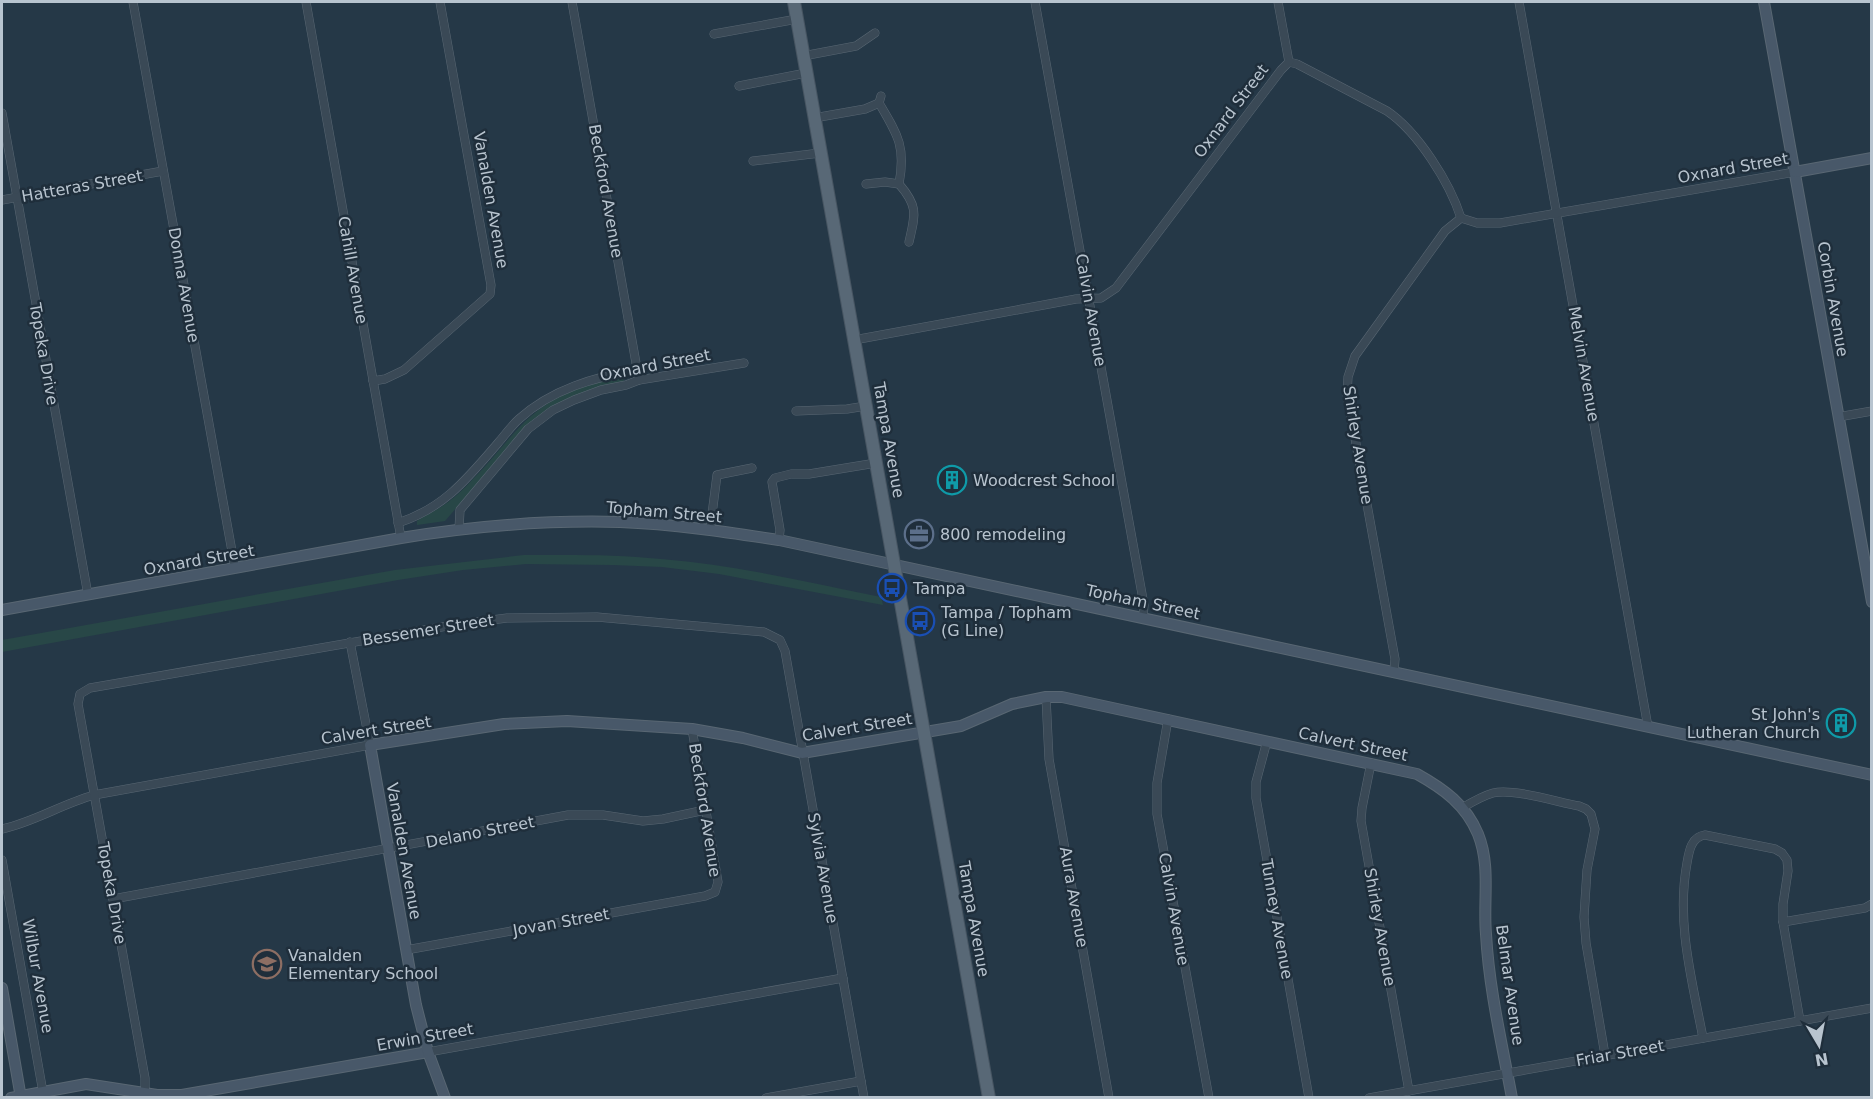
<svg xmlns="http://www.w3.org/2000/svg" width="1873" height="1099" viewBox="0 0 1873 1099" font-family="'DejaVu Sans',sans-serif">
<rect width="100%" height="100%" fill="#253847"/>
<g fill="#284747">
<path d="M 621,377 L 624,380 L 623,382 L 577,395 L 557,405 L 526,427 L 445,521 L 417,525 L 417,521 C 424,516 433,512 441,507 C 452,500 463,490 472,480 C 498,455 516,424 547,404 C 570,389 595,383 621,377 Z"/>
<path d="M 524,555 C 570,555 615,554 661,559 C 735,565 808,582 881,597 L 883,605 L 719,574 L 662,567 L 613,565 L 526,564 L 463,570 L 398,580 L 2,652 L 2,640 L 395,570 Z"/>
</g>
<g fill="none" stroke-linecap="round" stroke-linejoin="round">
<g stroke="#596773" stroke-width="9">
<g id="street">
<path d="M 133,2 L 235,568"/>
<path d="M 306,2 L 401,538"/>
<path d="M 572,2 L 639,380"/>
<path d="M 1035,2 L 1144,605 L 1143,618"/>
<path d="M 1278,2 L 1289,62"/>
<path d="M 1519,2 L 1648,727"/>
<path d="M 714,34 L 797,19"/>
<path d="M 803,56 L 856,46 L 875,33"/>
<path d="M 1289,62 L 1297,64 L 1387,111 C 1418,132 1450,183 1461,218 L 1477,223 L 1500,223 L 1795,172"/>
<path d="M 739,86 L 806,73"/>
<path d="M 879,103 C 898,135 906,147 899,184 C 919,207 915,215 909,242"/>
<path d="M 2,113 L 88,595"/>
<path d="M 814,118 L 865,109 L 879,103 L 881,96"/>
<path d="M 753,161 L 820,153"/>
<path d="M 866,184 L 885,182 L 899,184"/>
<path d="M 2,200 L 163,171"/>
<path d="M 854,340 L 1076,299 L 1101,298 L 1116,288 L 1281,70 L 1289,62"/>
<path d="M 373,381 L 385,379 L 404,370 L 490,294 L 491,285 L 440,2"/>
<path d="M 796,411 L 847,409 L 866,406"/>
<path d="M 1838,417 L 1872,411"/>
<path d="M 398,523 C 444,508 467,479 498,443 C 505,435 511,426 519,419 C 552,389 595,377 637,370"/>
<path d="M 459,529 L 460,510 L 528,429 L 553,410 L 574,400 L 601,390 L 626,385 L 639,380 L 744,363"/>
<path d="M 710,530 L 717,475 L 752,468"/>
<path d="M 779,540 L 780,530 L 772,482 L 775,478 L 791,474 L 809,474 L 876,463"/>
<path d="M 1394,672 L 1395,659 L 1347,394 L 1348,377 L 1355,356 L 1445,231 L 1461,218"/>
<path d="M 1046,697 L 1049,759 L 1109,1098"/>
<path d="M 1168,719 L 1157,783 L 1157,814 L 1209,1098"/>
<path d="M 1267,741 L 1256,782 L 1256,798 L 1309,1098"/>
<path d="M 1371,763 L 1362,808 L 1361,821 L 1409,1091"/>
<path d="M 1462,808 C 1472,802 1482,796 1493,793 C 1513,788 1557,802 1579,806 L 1586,809 L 1591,814 L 1595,829 L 1587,870 L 1584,917 L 1586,943 L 1605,1055"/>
<path d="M 2,829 C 34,822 62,804 94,795 L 370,745 L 350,642"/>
<path d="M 2,860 L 44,1098"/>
<path d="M 113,899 L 568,815 L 603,815 L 643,821 L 663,819 L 705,810"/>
<path d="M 1783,922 L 1865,908 L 1872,904"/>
<path d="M 406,950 L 705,896 L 715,892 L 718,882 L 692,729"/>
<path d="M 1703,1038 C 1692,980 1676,922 1687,863 C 1689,851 1691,837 1705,835 L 1775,849 L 1782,853 L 1787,860 L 1788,871 L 1783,904 L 1783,922 L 1800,1021"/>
<path d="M 428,1052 L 843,978"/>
<path d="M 145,1093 L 145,1078 L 78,704 L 80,694 L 90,688 L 453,625 L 507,618 L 597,617 L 764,632 L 780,640 L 785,651 L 864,1098"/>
<path d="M 766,1098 L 861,1081"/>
<path d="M 1369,1098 L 1872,1008"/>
</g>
</g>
<g stroke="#596773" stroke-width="12">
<g id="secondary">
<path d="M 1764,2 L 1872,602"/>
<path d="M 1795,172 L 1872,158"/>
<path d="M 2,610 L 401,538 C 473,526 546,520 620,522 C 673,524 726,532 779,540 L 1872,775"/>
<path d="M 2,988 L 21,1098"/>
<path d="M 11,1098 L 86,1084 L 157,1095 L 182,1095 L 428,1052"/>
<path d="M 445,1098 L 428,1052 L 416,1005 L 370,745 L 504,724 L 567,721 L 692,729 L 743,738 L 802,753 L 961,726 L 1012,704 L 1046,697 L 1062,697 L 1417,774 C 1444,789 1466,805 1478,834 C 1491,866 1483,901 1486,934 C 1489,989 1502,1044 1512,1098"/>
</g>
</g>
<g stroke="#475562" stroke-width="14">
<path id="primary" d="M 794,2 L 989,1098"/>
</g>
<use href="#street" stroke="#3a4956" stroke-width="8"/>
<use href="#secondary" stroke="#485869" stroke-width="10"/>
<use href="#primary" stroke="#586876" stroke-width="12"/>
</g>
<defs>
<g id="building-ring" transform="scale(1.5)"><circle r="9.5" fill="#1f2e3b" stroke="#0f9aa8" stroke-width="1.5"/><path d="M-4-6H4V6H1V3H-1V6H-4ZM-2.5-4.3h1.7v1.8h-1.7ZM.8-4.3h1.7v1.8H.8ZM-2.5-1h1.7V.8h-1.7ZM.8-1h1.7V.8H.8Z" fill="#0f9aa8"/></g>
<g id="office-ring" transform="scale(1.5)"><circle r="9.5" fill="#1f2e3b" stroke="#5c6f8a" stroke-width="1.5"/><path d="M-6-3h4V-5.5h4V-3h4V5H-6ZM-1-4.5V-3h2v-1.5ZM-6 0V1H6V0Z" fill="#5c6f8a"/></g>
<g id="bus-ring" transform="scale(1.5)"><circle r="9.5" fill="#1f2e3b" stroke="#1a4fb4" stroke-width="1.5"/><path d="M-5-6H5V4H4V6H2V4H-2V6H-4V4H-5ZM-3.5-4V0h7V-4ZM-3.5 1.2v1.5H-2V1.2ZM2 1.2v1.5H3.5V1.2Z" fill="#1a4fb4"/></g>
<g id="school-ring" transform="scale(1.5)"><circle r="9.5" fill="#1f2e3b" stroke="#8d6e63" stroke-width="1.5"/><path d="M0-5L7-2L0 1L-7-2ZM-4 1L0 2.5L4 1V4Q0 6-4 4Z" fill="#8d6e63"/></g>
</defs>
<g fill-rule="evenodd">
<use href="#building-ring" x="952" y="480"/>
<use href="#office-ring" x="919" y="534"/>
<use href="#bus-ring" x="892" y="588"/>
<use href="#bus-ring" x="920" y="621"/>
<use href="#building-ring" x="1841" y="723"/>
<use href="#school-ring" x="267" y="964"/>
</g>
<g text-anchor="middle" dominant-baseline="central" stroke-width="5" stroke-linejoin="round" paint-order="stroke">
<g font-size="16" fill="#b8c4cf" stroke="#1f2e3b">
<text transform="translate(1231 111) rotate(-53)">Oxnard Street</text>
<text transform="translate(1733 168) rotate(-10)">Oxnard Street</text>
<text transform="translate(82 186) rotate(-10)">Hatteras Street</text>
<text transform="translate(606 191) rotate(80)">Beckford Avenue</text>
<text transform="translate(491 200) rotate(80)">Vanalden Avenue</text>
<text transform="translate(353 270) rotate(80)">Cahill Avenue</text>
<text transform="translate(184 285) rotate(80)">Donna Avenue</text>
<text transform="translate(1833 299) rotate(80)">Corbin Avenue</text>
<text transform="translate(1091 310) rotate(80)">Calvin Avenue</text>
<text transform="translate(44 354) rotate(80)">Topeka Drive</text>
<text transform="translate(1584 364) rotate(80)">Melvin Avenue</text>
<text transform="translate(655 365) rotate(-11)">Oxnard Street</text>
<text transform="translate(889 440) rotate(80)">Tampa Avenue</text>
<text transform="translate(1358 445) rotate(81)">Shirley Avenue</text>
<text transform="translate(664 512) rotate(5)">Topham Street</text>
<text transform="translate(199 560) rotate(-10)">Oxnard Street</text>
<text transform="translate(1143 602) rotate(12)">Topham Street</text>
<text transform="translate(428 630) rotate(-9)">Bessemer Street</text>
<text transform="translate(857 727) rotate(-9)">Calvert Street</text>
<text transform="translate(376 730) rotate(-9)">Calvert Street</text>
<text transform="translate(1353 744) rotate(12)">Calvert Street</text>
<text transform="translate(705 810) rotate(81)">Beckford Avenue</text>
<text transform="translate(480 832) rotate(-11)">Delano Street</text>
<text transform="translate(404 851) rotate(80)">Vanalden Avenue</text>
<text transform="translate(823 868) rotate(80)">Sylvia Avenue</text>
<text transform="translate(112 893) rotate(80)">Topeka Drive</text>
<text transform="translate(1074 897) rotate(80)">Aura Avenue</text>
<text transform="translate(1174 909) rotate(80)">Calvin Avenue</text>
<text transform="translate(974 919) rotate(80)">Tampa Avenue</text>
<text transform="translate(1277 919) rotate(80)">Tunney Avenue</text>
<text transform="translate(561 922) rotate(-10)">Jovan Street</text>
<text transform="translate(1380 927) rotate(80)">Shirley Avenue</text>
<text transform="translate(38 976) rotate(80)">Wilbur Avenue</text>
<text transform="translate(1510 985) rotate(82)">Belmar Avenue</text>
<text transform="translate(425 1037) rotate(-10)">Erwin Street</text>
<text transform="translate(1620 1053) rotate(-10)">Friar Street</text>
</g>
<g font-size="16" fill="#b8c4cf" stroke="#1f2e3b" text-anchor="start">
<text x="973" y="480">Woodcrest School</text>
<text x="940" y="534">800 remodeling</text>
<text x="913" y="588">Tampa</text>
<text x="941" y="612">Tampa / Topham<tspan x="941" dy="18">(G Line)</tspan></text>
<text x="1820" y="714" text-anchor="end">St John's<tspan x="1820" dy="18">Lutheran Church</tspan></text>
<text x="288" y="955">Vanalden<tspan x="288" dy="18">Elementary School</tspan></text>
</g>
</g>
<rect width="1873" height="1099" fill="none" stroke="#b8c4cf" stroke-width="6"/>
<g transform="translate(1819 1045) rotate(170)" stroke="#1f2e3b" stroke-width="4.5" paint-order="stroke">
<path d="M0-4.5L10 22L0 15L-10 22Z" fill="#b8c4cf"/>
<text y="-9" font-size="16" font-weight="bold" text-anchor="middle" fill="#b8c4cf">N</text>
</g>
</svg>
